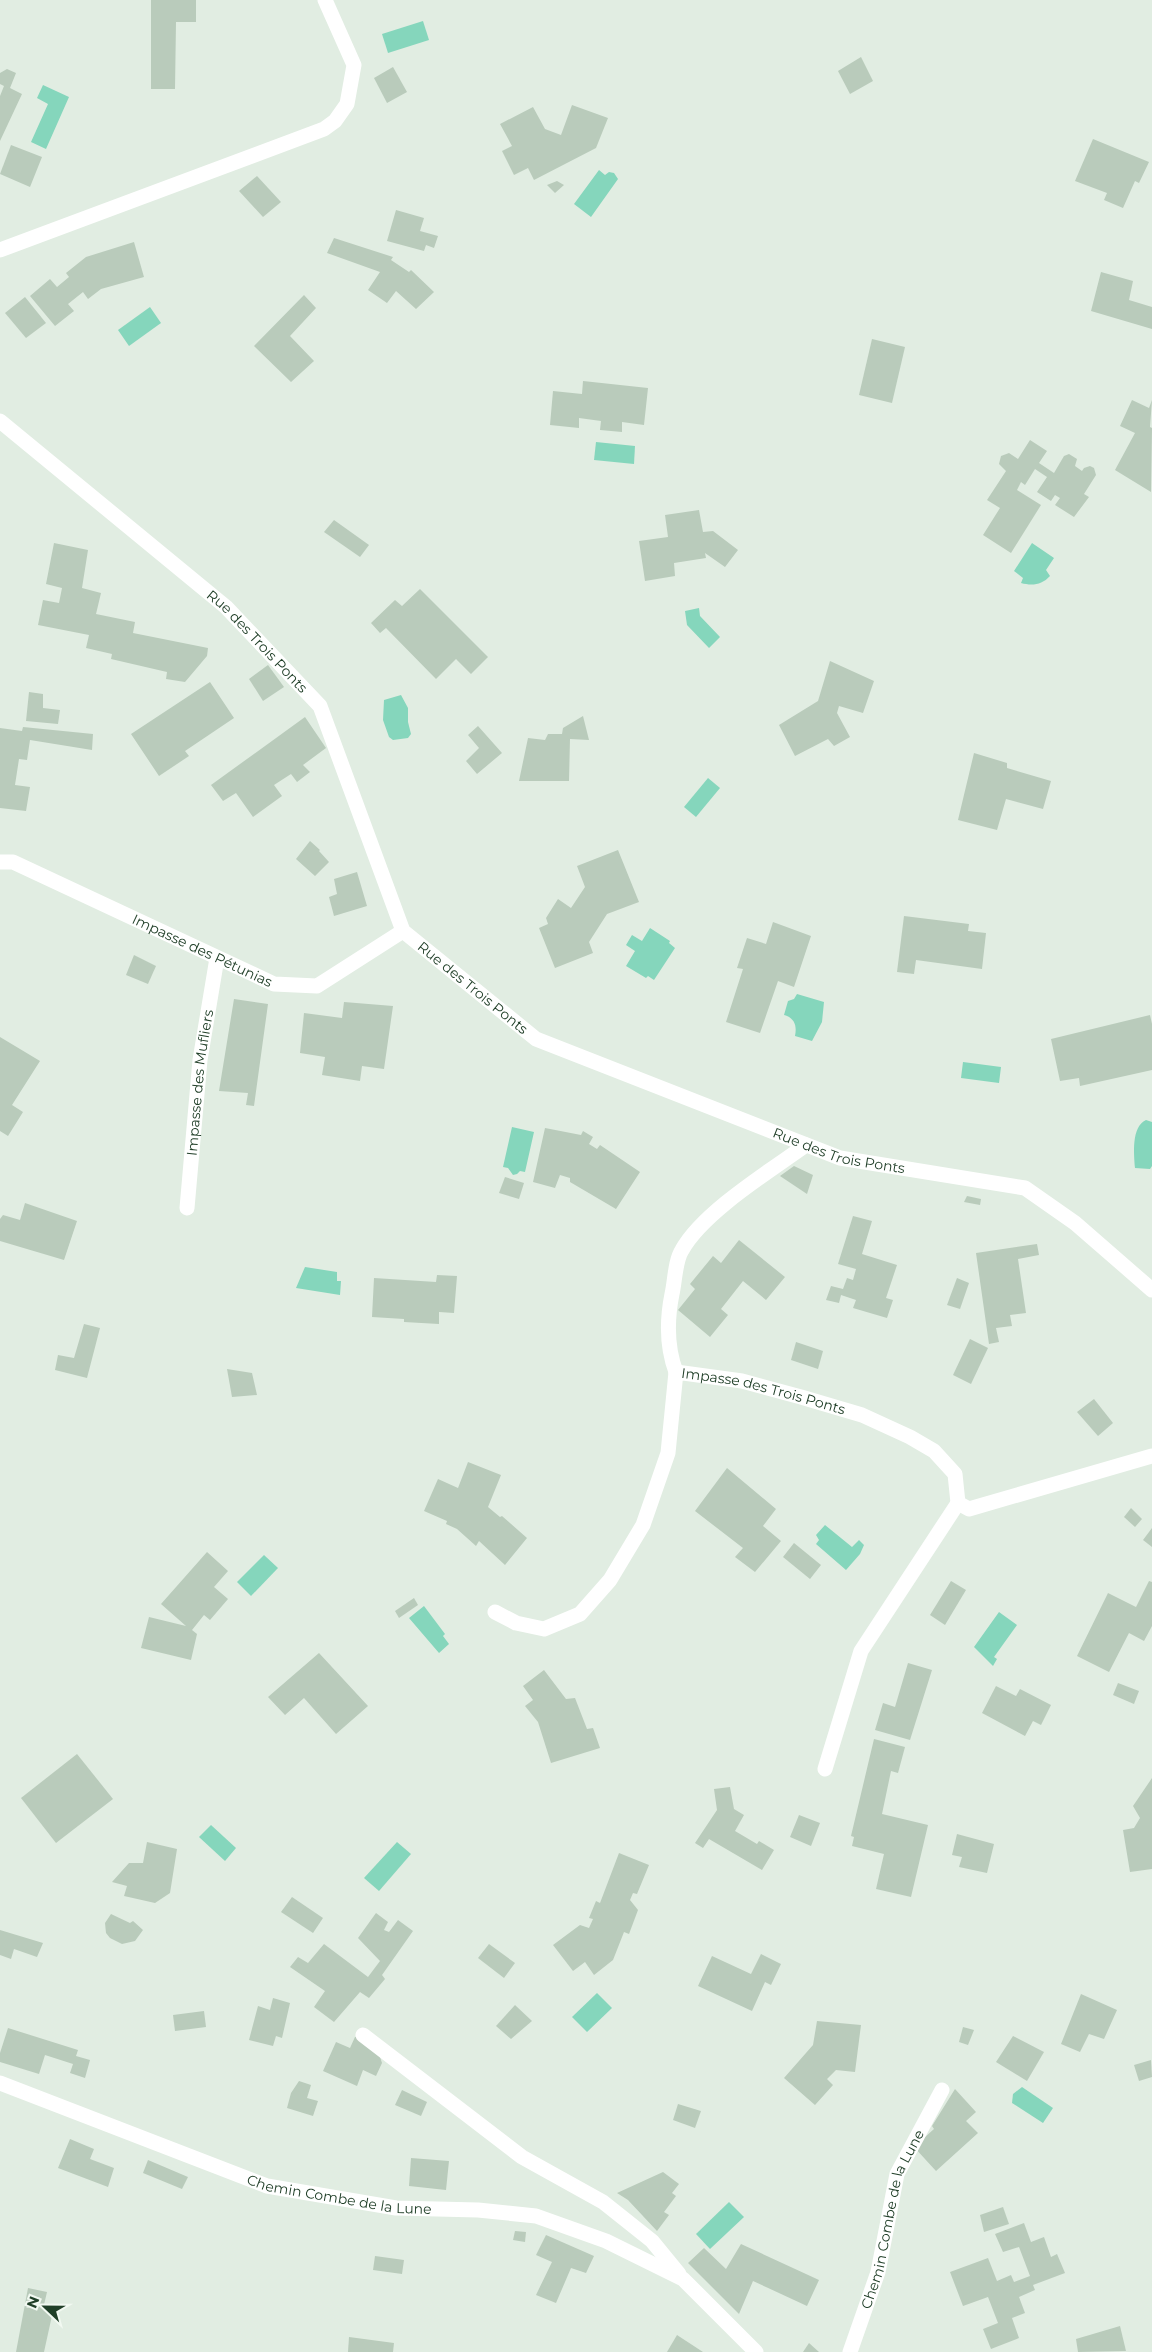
<svg xmlns="http://www.w3.org/2000/svg" width="1152" height="2352" viewBox="0 0 1152 2352" font-family="Montserrat,sans-serif">
<rect width="100%" height="100%" fill="#e1ede2"/>
<g fill="#85d6bc">
<path d="M 423,21 L 429,40 L 388,53 L 382,34 Z"/>
<path d="M 43,85 L 69,97 L 46,149 L 31,142 L 48,104 L 37,98 Z"/>
<path d="M 599,170 L 605,175 L 609,172 L 614,173 L 618,179 L 591,217 L 574,204 Z"/>
<path d="M 150,307 L 161,323 L 129,346 L 118,330 Z"/>
<path d="M 596,442 L 635,446 L 634,464 L 594,460 Z"/>
<path d="M 1032,543 L 1054,558 L 1046,570 L 1050,576 C 1042,585 1032,586 1021,583 L 1023,578 L 1014,571 Z"/>
<path d="M 699,608 L 700,616 L 720,637 L 709,648 L 687,625 L 685,611 Z"/>
<path d="M 401,695 L 408,708 L 408,722 L 411,734 L 408,738 L 393,740 L 389,737 L 383,720 L 384,700 Z"/>
<path d="M 708,778 L 720,788 L 696,817 L 684,807 Z"/>
<path d="M 650,928 L 670,941 L 669,943 L 675,948 L 654,980 L 648,976 L 646,978 L 626,966 L 635,951 L 626,945 L 632,935 L 642,941 Z"/>
<path d="M 797,994 L 824,1002 L 822,1022 L 812,1041 L 795,1036 C 797,1026 795,1018 784,1015 L 788,1001 L 794,999 Z"/>
<path d="M 963,1062 L 1001,1067 L 999,1083 L 961,1078 Z"/>
<path d="M 1146,1120 L 1152,1122 L 1152,1166 L 1150,1169 L 1135,1168 C 1134,1154 1131,1127 1146,1120 Z"/>
<path d="M 512,1127 L 534,1132 L 525,1172 L 520,1171 L 517,1174 L 513,1175 L 508,1168 L 503,1167 Z"/>
<path d="M 305,1267 L 337,1272 L 337,1281 L 341,1281 L 340,1295 L 296,1288 Z"/>
<path d="M 825,1525 L 852,1547 L 859,1540 L 864,1545 L 860,1554 L 846,1570 L 816,1544 L 819,1540 L 816,1535 Z"/>
<path d="M 264,1555 L 278,1568 L 251,1596 L 237,1582 Z"/>
<path d="M 424,1606 L 445,1634 L 443,1636 L 449,1644 L 439,1653 L 409,1618 Z"/>
<path d="M 999,1612 L 1017,1625 L 994,1657 L 997,1659 L 993,1666 L 974,1647 Z"/>
<path d="M 211,1825 L 236,1848 L 225,1861 L 199,1837 Z"/>
<path d="M 397,1842 L 411,1854 L 379,1891 L 364,1878 Z"/>
<path d="M 597,1993 L 612,2008 L 587,2032 L 572,2017 Z"/>
<path d="M 1022,2087 L 1053,2108 L 1043,2123 L 1012,2103 L 1013,2094 Z"/>
<path d="M 729,2202 L 744,2217 L 710,2249 L 696,2234 Z"/>
</g>
<g fill="#b9cbbb">
<path d="M 151,0 L 196,0 L 196,22 L 176,22 L 175,89 L 151,89 Z"/>
<path d="M 861,57 L 873,81 L 850,94 L 838,71 Z"/>
<path d="M 393,67 L 407,92 L 387,103 L 374,78 Z"/>
<path d="M 7,69 L 16,73 L 10,88 L 22,94 L 0,141 L 0,96 L 4,86 L 0,84 L 0,73 Z"/>
<path d="M 572,105 L 608,118 L 596,148 L 534,180 L 528,168 L 514,175 L 502,151 L 512,146 L 500,124 L 533,107 L 545,129 L 561,135 Z"/>
<path d="M 1093,139 L 1149,162 L 1139,183 L 1135,181 L 1123,208 L 1104,200 L 1107,193 L 1075,181 Z"/>
<path d="M 11,145 L 42,157 L 30,187 L 0,174 Z"/>
<path d="M 257,176 L 281,202 L 263,217 L 239,191 Z"/>
<path d="M 557,181 L 564,185 L 555,193 L 547,185 Z"/>
<path d="M 396,210 L 424,218 L 420,231 L 438,236 L 434,248 L 426,245 L 424,251 L 387,241 Z"/>
<path d="M 334,238 L 393,257 L 391,260 L 409,272 L 411,270 L 434,292 L 416,309 L 396,291 L 387,303 L 368,290 L 380,272 L 327,253 Z"/>
<path d="M 134,242 L 144,277 L 101,289 L 88,299 L 83,292 L 68,304 L 74,311 L 55,326 L 30,296 L 50,279 L 57,287 L 69,277 L 66,273 L 86,257 Z"/>
<path d="M 1101,272 L 1133,281 L 1129,300 L 1152,307 L 1152,329 L 1091,311 Z"/>
<path d="M 304,295 L 316,308 L 290,336 L 314,361 L 291,382 L 254,346 Z"/>
<path d="M 25,297 L 46,323 L 26,338 L 5,313 Z"/>
<path d="M 872,339 L 905,347 L 892,403 L 859,395 Z"/>
<path d="M 583,381 L 648,388 L 644,425 L 622,422 L 622,432 L 600,430 L 601,421 L 579,418 L 579,428 L 550,425 L 553,391 L 582,394 Z"/>
<path d="M 1132,400 L 1149,408 L 1152,400 L 1150,427 L 1152,428 L 1151,492 L 1115,470 L 1135,433 L 1120,426 Z"/>
<path d="M 1030,440 L 1047,451 L 1039,463 L 1054,473 L 1064,456 L 1069,454 L 1077,459 L 1075,466 L 1082,471 L 1084,468 L 1090,466 L 1094,468 L 1096,475 L 1084,494 L 1089,497 L 1074,517 L 1055,505 L 1060,498 L 1055,495 L 1051,501 L 1037,492 L 1047,477 L 1035,469 L 1025,485 L 1021,482 L 1017,490 L 1041,505 L 1011,553 L 983,535 L 1000,508 L 987,500 L 1006,471 L 999,464 L 1001,456 L 1009,453 L 1018,459 Z"/>
<path d="M 699,510 L 703,532 L 713,531 L 738,550 L 725,567 L 705,553 L 706,558 L 674,563 L 675,576 L 645,581 L 639,541 L 668,537 L 665,515 Z"/>
<path d="M 334,520 L 369,545 L 360,557 L 324,532 Z"/>
<path d="M 54,543 L 88,550 L 82,588 L 101,593 L 96,614 L 135,622 L 133,633 L 208,648 L 207,656 L 185,682 L 166,679 L 167,672 L 111,659 L 112,654 L 86,648 L 89,635 L 38,625 L 43,600 L 59,603 L 62,588 L 46,584 Z"/>
<path d="M 420,589 L 488,657 L 471,674 L 456,659 L 436,679 L 386,628 L 380,633 L 371,623 L 395,600 L 402,606 Z"/>
<path d="M 830,661 L 874,681 L 863,713 L 839,706 L 837,713 L 850,737 L 834,746 L 828,739 L 795,756 L 779,725 L 818,701 Z"/>
<path d="M 268,665 L 284,687 L 263,701 L 249,679 Z"/>
<path d="M 210,682 L 234,718 L 185,751 L 189,756 L 159,776 L 131,734 Z"/>
<path d="M 29,692 L 43,694 L 43,708 L 60,710 L 58,724 L 26,721 Z"/>
<path d="M 583,716 L 589,740 L 570,739 L 569,781 L 519,781 L 528,738 L 545,740 L 548,734 L 562,734 L 563,728 Z"/>
<path d="M 305,717 L 326,748 L 303,765 L 310,772 L 297,782 L 291,774 L 274,785 L 282,796 L 253,817 L 236,793 L 223,801 L 211,785 Z"/>
<path d="M 478,726 L 502,753 L 477,774 L 466,761 L 479,748 L 468,735 Z"/>
<path d="M 23,727 L 93,734 L 92,750 L 30,740 L 27,760 L 19,759 L 15,785 L 30,787 L 26,811 L 0,808 L 0,728 L 22,731 Z"/>
<path d="M 974,753 L 1007,763 L 1007,768 L 1051,781 L 1043,809 L 1006,799 L 997,830 L 958,820 Z"/>
<path d="M 310,841 L 320,850 L 319,851 L 329,862 L 315,876 L 296,859 Z"/>
<path d="M 618,850 L 639,902 L 607,914 L 589,942 L 593,953 L 555,968 L 539,928 L 548,924 L 546,918 L 558,899 L 571,908 L 585,887 L 577,866 Z"/>
<path d="M 357,872 L 367,906 L 334,916 L 329,897 L 337,894 L 334,879 Z"/>
<path d="M 904,916 L 969,924 L 968,931 L 986,933 L 982,969 L 916,960 L 914,974 L 897,972 Z"/>
<path d="M 773,922 L 811,936 L 794,987 L 778,981 L 760,1033 L 726,1022 L 743,969 L 737,968 L 747,938 L 766,944 Z"/>
<path d="M 134,955 L 156,966 L 148,984 L 126,975 Z"/>
<path d="M 234,999 L 268,1004 L 254,1106 L 246,1105 L 248,1093 L 219,1091 Z"/>
<path d="M 344,1002 L 393,1006 L 384,1069 L 362,1066 L 360,1081 L 322,1075 L 325,1057 L 300,1053 L 304,1013 L 342,1018 Z"/>
<path d="M 1150,1015 L 1152,1024 L 1152,1070 L 1080,1086 L 1079,1078 L 1060,1081 L 1051,1039 Z"/>
<path d="M 0,1037 L 40,1061 L 12,1105 L 23,1112 L 8,1136 L 0,1131 Z"/>
<path d="M 545,1128 L 581,1135 L 583,1131 L 593,1137 L 589,1144 L 597,1149 L 600,1145 L 640,1172 L 616,1209 L 570,1182 L 570,1178 L 560,1175 L 555,1188 L 533,1182 Z"/>
<path d="M 794,1166 L 813,1175 L 807,1194 L 780,1176 Z"/>
<path d="M 505,1177 L 524,1183 L 519,1199 L 499,1193 Z"/>
<path d="M 967,1196 L 981,1199 L 980,1205 L 964,1202 Z"/>
<path d="M 25,1203 L 77,1221 L 64,1260 L 0,1241 L 0,1219 L 3,1215 L 20,1220 Z"/>
<path d="M 853,1216 L 872,1221 L 862,1254 L 897,1265 L 886,1298 L 893,1300 L 887,1318 L 853,1308 L 856,1300 L 841,1295 L 839,1303 L 826,1300 L 831,1286 L 843,1289 L 847,1278 L 853,1280 L 856,1269 L 838,1264 Z"/>
<path d="M 739,1240 L 785,1277 L 766,1300 L 743,1281 L 721,1309 L 728,1315 L 710,1337 L 678,1310 L 695,1289 L 690,1284 L 713,1256 L 721,1263 Z"/>
<path d="M 1037,1244 L 1039,1255 L 1018,1259 L 1026,1313 L 1010,1315 L 1012,1326 L 996,1328 L 999,1342 L 989,1344 L 976,1253 Z"/>
<path d="M 437,1275 L 457,1276 L 454,1313 L 439,1312 L 439,1324 L 404,1322 L 404,1319 L 372,1317 L 374,1278 L 436,1282 Z"/>
<path d="M 957,1278 L 969,1283 L 960,1309 L 947,1305 Z"/>
<path d="M 84,1324 L 100,1328 L 87,1378 L 55,1370 L 58,1355 L 74,1358 Z"/>
<path d="M 970,1339 L 988,1348 L 971,1384 L 953,1375 Z"/>
<path d="M 796,1342 L 823,1351 L 818,1369 L 791,1360 Z"/>
<path d="M 227,1369 L 252,1373 L 257,1395 L 232,1397 Z"/>
<path d="M 1094,1399 L 1113,1423 L 1098,1436 L 1077,1412 Z"/>
<path d="M 468,1462 L 501,1475 L 488,1507 L 500,1517 L 502,1516 L 527,1538 L 505,1565 L 479,1541 L 476,1546 L 457,1529 L 446,1524 L 447,1521 L 424,1511 L 438,1479 L 458,1488 Z"/>
<path d="M 727,1468 L 776,1509 L 763,1526 L 781,1541 L 755,1572 L 735,1557 L 743,1548 L 695,1511 Z"/>
<path d="M 1131,1508 L 1142,1519 L 1135,1527 L 1124,1517 Z"/>
<path d="M 1152,1528 L 1152,1547 L 1143,1540 Z"/>
<path d="M 794,1543 L 821,1565 L 810,1579 L 783,1557 Z"/>
<path d="M 207,1552 L 228,1571 L 214,1587 L 228,1599 L 210,1620 L 204,1615 L 192,1630 L 197,1634 L 191,1660 L 141,1648 L 149,1617 L 186,1626 L 161,1604 Z"/>
<path d="M 951,1581 L 966,1590 L 945,1625 L 930,1615 Z"/>
<path d="M 1149,1581 L 1152,1582 L 1152,1626 L 1144,1641 L 1129,1633 L 1109,1672 L 1077,1656 L 1108,1593 L 1136,1607 Z"/>
<path d="M 414,1598 L 418,1605 L 399,1618 L 395,1611 Z"/>
<path d="M 319,1653 L 368,1706 L 336,1734 L 304,1698 L 285,1715 L 268,1697 Z"/>
<path d="M 908,1663 L 932,1670 L 910,1740 L 875,1730 L 883,1703 L 895,1707 Z"/>
<path d="M 544,1670 L 566,1699 L 575,1698 L 587,1729 L 593,1728 L 600,1748 L 551,1763 L 538,1722 L 525,1706 L 533,1700 L 523,1686 Z"/>
<path d="M 1118,1683 L 1139,1691 L 1134,1704 L 1113,1695 Z"/>
<path d="M 996,1686 L 1016,1696 L 1020,1689 L 1051,1705 L 1041,1725 L 1033,1721 L 1025,1736 L 982,1713 Z"/>
<path d="M 874,1739 L 905,1747 L 898,1773 L 891,1771 L 882,1814 L 928,1825 L 911,1897 L 876,1889 L 884,1854 L 852,1846 L 854,1837 L 851,1836 Z"/>
<path d="M 77,1754 L 113,1799 L 56,1843 L 21,1798 Z"/>
<path d="M 1152,1778 L 1152,1869 L 1130,1872 L 1123,1830 L 1134,1828 L 1140,1818 L 1133,1806 Z"/>
<path d="M 730,1787 L 734,1809 L 744,1815 L 735,1831 L 757,1844 L 759,1841 L 774,1850 L 762,1870 L 709,1839 L 703,1848 L 695,1843 L 717,1810 L 714,1789 Z"/>
<path d="M 799,1815 L 820,1823 L 811,1846 L 790,1837 Z"/>
<path d="M 957,1834 L 994,1844 L 987,1873 L 959,1867 L 962,1857 L 952,1855 Z"/>
<path d="M 147,1842 L 177,1849 L 170,1893 L 155,1903 L 124,1896 L 127,1886 L 112,1882 L 129,1863 L 143,1863 Z"/>
<path d="M 619,1853 L 649,1865 L 637,1894 L 633,1893 L 630,1900 L 638,1910 L 629,1934 L 624,1932 L 613,1960 L 594,1975 L 585,1962 L 573,1971 L 553,1945 L 580,1925 L 589,1928 L 593,1919 L 589,1918 L 596,1901 L 600,1903 Z"/>
<path d="M 292,1897 L 323,1918 L 313,1933 L 281,1912 Z"/>
<path d="M 376,1913 L 388,1922 L 384,1930 L 389,1932 L 398,1920 L 413,1931 L 382,1975 L 385,1979 L 369,1998 L 360,1992 L 334,2022 L 314,2007 L 325,1991 L 290,1967 L 298,1957 L 308,1963 L 324,1944 L 368,1977 L 380,1961 L 358,1938 Z"/>
<path d="M 111,1914 L 130,1923 L 133,1921 L 143,1930 L 135,1941 L 122,1944 L 110,1938 L 106,1933 L 105,1923 Z"/>
<path d="M 0,1930 L 43,1943 L 37,1957 L 14,1949 L 11,1959 L 0,1955 Z"/>
<path d="M 489,1944 L 515,1963 L 504,1978 L 478,1958 Z"/>
<path d="M 761,1954 L 781,1964 L 771,1985 L 765,1982 L 752,2011 L 698,1986 L 712,1956 L 751,1974 Z"/>
<path d="M 1081,1994 L 1117,2010 L 1104,2039 L 1089,2034 L 1080,2052 L 1061,2044 Z"/>
<path d="M 273,1998 L 290,2003 L 282,2038 L 276,2036 L 273,2046 L 249,2040 L 258,2006 L 270,2010 Z"/>
<path d="M 515,2005 L 532,2021 L 511,2039 L 496,2026 Z"/>
<path d="M 204,2011 L 206,2027 L 175,2031 L 173,2015 Z"/>
<path d="M 817,2021 L 861,2025 L 855,2072 L 836,2070 L 827,2079 L 833,2085 L 815,2105 L 784,2078 L 813,2045 Z"/>
<path d="M 963,2027 L 974,2030 L 968,2045 L 959,2042 Z"/>
<path d="M 8,2028 L 78,2050 L 76,2056 L 90,2060 L 85,2078 L 70,2073 L 73,2064 L 45,2055 L 39,2074 L 0,2062 L 0,2053 Z"/>
<path d="M 1013,2036 L 1044,2052 L 1027,2081 L 996,2062 Z"/>
<path d="M 355,2037 L 360,2038 L 378,2051 L 382,2063 L 376,2076 L 363,2070 L 357,2086 L 323,2071 L 336,2042 L 350,2048 Z"/>
<path d="M 1151,2060 L 1152,2077 L 1139,2081 L 1134,2065 Z"/>
<path d="M 299,2081 L 311,2085 L 307,2098 L 318,2101 L 313,2116 L 287,2108 L 291,2093 Z"/>
<path d="M 955,2089 L 976,2112 L 966,2121 L 978,2133 L 936,2171 L 914,2147 L 934,2129 L 932,2126 Z"/>
<path d="M 402,2090 L 427,2102 L 421,2116 L 395,2105 Z"/>
<path d="M 678,2104 L 701,2111 L 695,2128 L 673,2120 Z"/>
<path d="M 70,2139 L 94,2149 L 90,2159 L 114,2168 L 108,2187 L 58,2168 Z"/>
<path d="M 411,2158 L 449,2161 L 446,2190 L 409,2186 Z"/>
<path d="M 148,2160 L 188,2177 L 182,2189 L 143,2173 Z"/>
<path d="M 663,2172 L 679,2184 L 672,2193 L 676,2196 L 664,2212 L 669,2215 L 657,2231 L 628,2200 L 617,2193 Z"/>
<path d="M 1003,2207 L 1009,2224 L 984,2232 L 980,2215 Z"/>
<path d="M 1024,2223 L 1031,2242 L 1044,2237 L 1051,2257 L 1057,2254 L 1065,2273 L 1033,2285 L 1035,2290 L 1019,2297 L 1025,2313 L 1012,2318 L 1019,2338 L 991,2349 L 983,2329 L 998,2323 L 988,2297 L 963,2306 L 950,2272 L 988,2258 L 997,2281 L 1011,2275 L 1014,2282 L 1030,2276 L 1019,2247 L 1003,2252 L 995,2234 Z"/>
<path d="M 515,2231 L 526,2232 L 525,2242 L 513,2240 Z"/>
<path d="M 546,2235 L 594,2256 L 586,2273 L 571,2268 L 556,2303 L 536,2295 L 552,2262 L 536,2255 Z"/>
<path d="M 741,2244 L 819,2280 L 807,2306 L 753,2281 L 739,2314 L 688,2263 L 704,2248 L 726,2269 Z"/>
<path d="M 375,2256 L 404,2260 L 402,2274 L 373,2270 Z"/>
<path d="M 28,2288 L 47,2292 L 43,2309 L 53,2311 L 44,2352 L 16,2352 Z"/>
<path d="M 1120,2326 L 1126,2351 L 1078,2352 L 1076,2339 Z"/>
<path d="M 677,2335 L 703,2352 L 667,2352 Z"/>
<path d="M 349,2337 L 394,2343 L 393,2352 L 348,2352 Z"/>
<path d="M 809,2343 L 819,2352 L 803,2352 Z"/>
</g>
<g fill="none" stroke-linecap="round" stroke-linejoin="round">
<g stroke="#fff" stroke-width="15">
<path d="M 0,250 L 324,129 L 335,121 L 347,104 L 354,65 L 325,0"/>
<path id="s1" d="M 0,421 L 226,607 L 320,706 L 403,931 L 536,1039 L 840,1158 L 1025,1188 L 1075,1223 L 1152,1290"/>
<path id="s2" d="M 0,862 L 13,862 L 274,984 L 317,986 L 403,931"/>
<path id="s3" d="M 187,1208 L 200,1060 L 217,958"/>
<path d="M 676,1372 C 667,1348 667,1319 672,1294 C 675,1281 675,1261 682,1250 C 703,1212 770,1171 806,1145"/>
<path id="s4" d="M 495,1612 L 516,1623 L 544,1629 L 580,1614 L 610,1580 L 643,1525 L 668,1453 L 676,1372 L 742,1381 L 801,1397 L 862,1415 L 910,1437 L 934,1451 L 955,1474 L 958,1503 L 969,1509 L 1152,1456"/>
<path d="M 825,1769 L 861,1651 L 958,1503"/>
<path d="M 363,2035 L 522,2157 L 603,2202 L 652,2241 L 679,2274"/>
<path id="s5" d="M 0,2083 L 267,2186 L 396,2208 L 478,2210 L 536,2216 L 606,2241 L 683,2279 L 756,2352"/>
<path id="s6" d="M 850,2352 L 878,2272 L 897,2174 L 942,2090"/>
</g>
</g>
<g text-anchor="middle" dominant-baseline="central" stroke-width="4.5" stroke-linejoin="round" paint-order="stroke">
<g font-size="14" fill="#203f28" stroke="#f2f9f2">
<text stroke="none"><textPath href="#s1" startOffset="339">Rue des Trois Ponts</textPath></text>
<text stroke="none"><textPath href="#s2" startOffset="222">Impasse des Pétunias</textPath></text>
<text stroke="none"><textPath href="#s1" startOffset="759">Rue des Trois Ponts</textPath></text>
<text stroke="none"><textPath href="#s3" startOffset="126">Impasse des Mufliers</textPath></text>
<text stroke="none"><textPath href="#s1" startOffset="1164">Rue des Trois Ponts</textPath></text>
<text stroke="none"><textPath href="#s4" startOffset="448">Impasse des Trois Ponts</textPath></text>
<text stroke="none"><textPath href="#s5" startOffset="359">Chemin Combe de la Lune</textPath></text>
<text stroke="none"><textPath href="#s6" startOffset="140">Chemin Combe de la Lune</textPath></text>
</g>
</g>
<g transform="translate(45 2307) rotate(292)" stroke="#f2f9f2" stroke-width="4" paint-order="stroke">
<path d="M0-4L9 19L0 12L-9 19Z" fill="#203f28"/>
<text y="-8" font-size="14" font-weight="bold" text-anchor="middle" fill="#203f28">N</text>
</g>
</svg>
